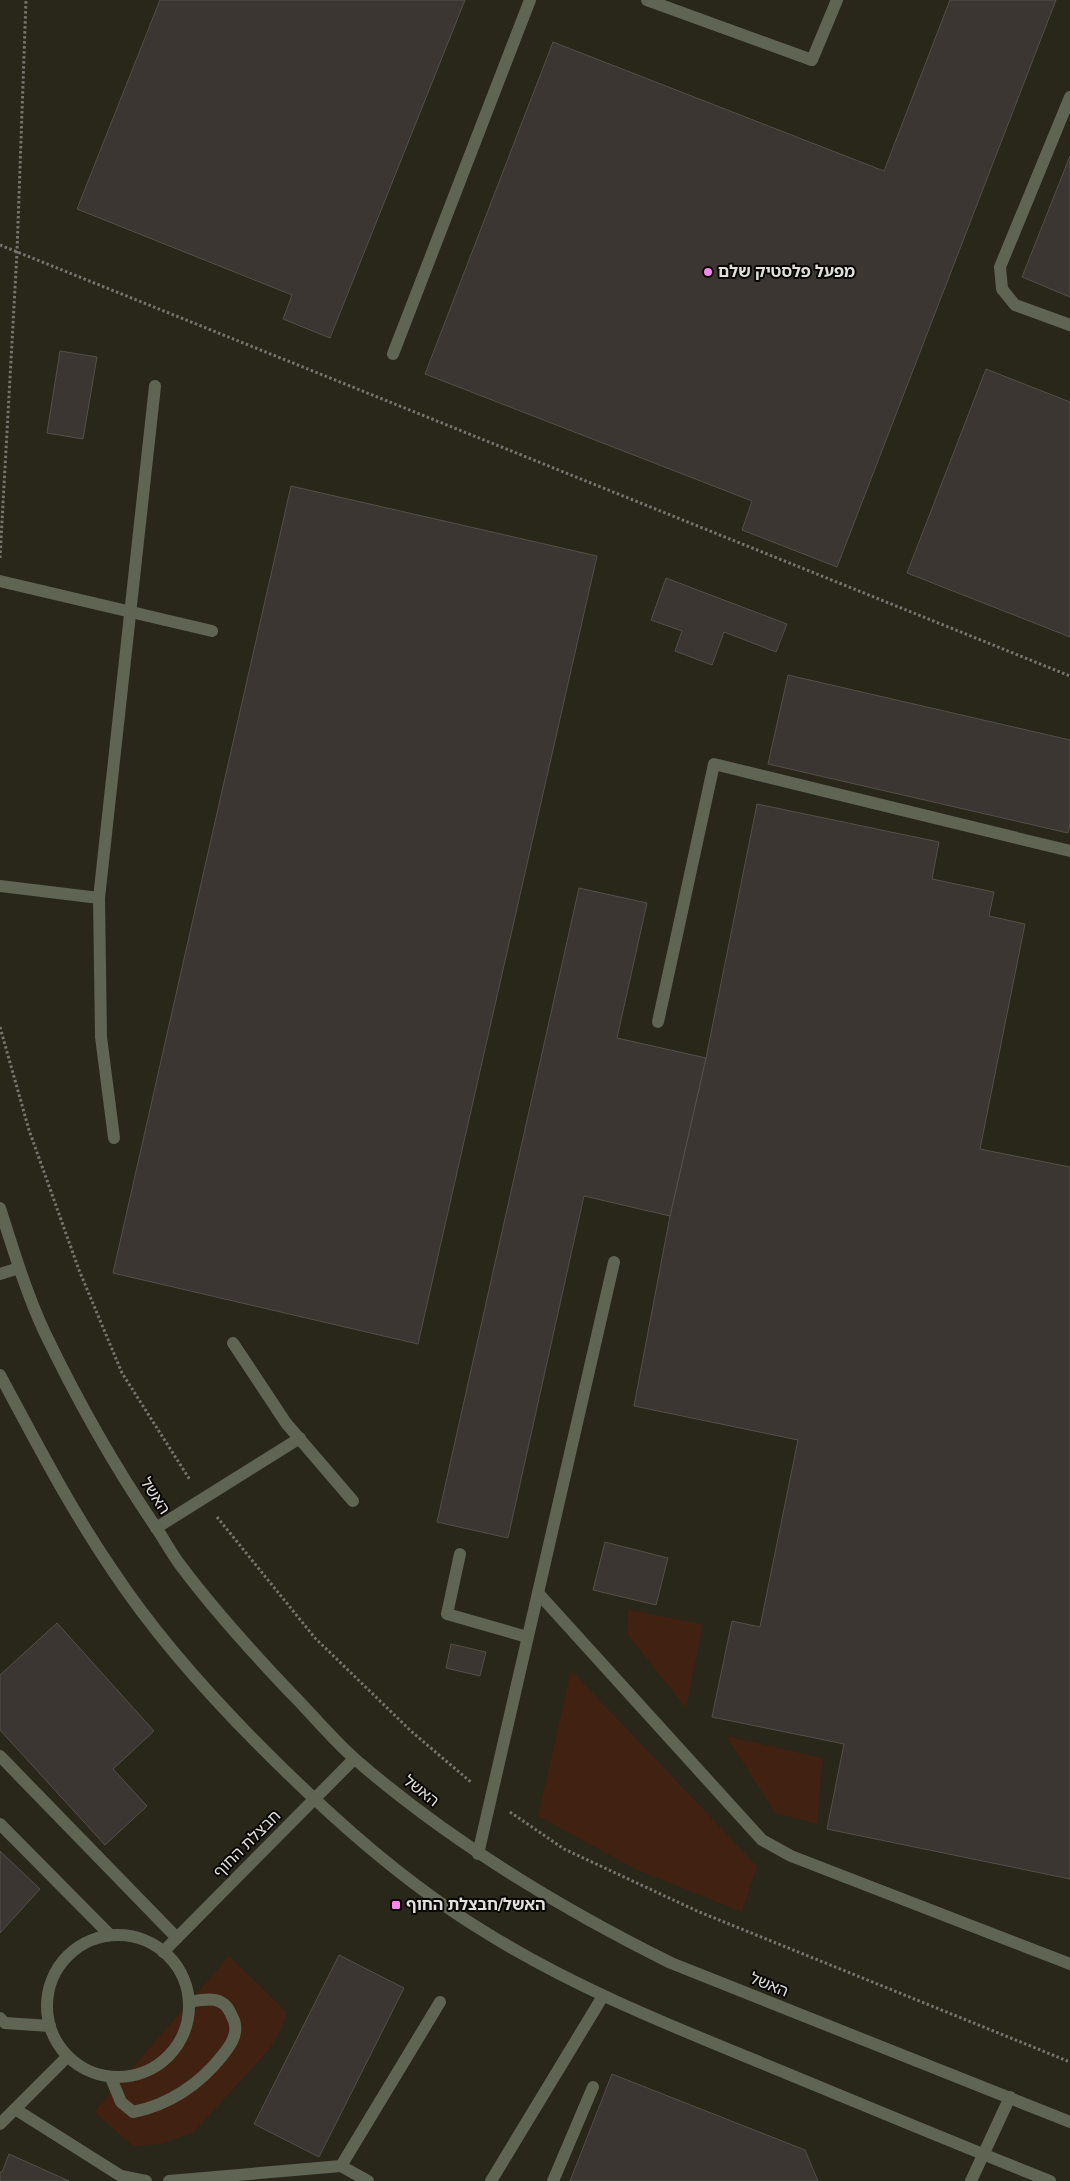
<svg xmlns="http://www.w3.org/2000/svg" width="1070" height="2181" viewBox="0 0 1070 2181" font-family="'Nunito Sans','Noto Sans Hebrew',sans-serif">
<rect width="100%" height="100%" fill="#1e1d16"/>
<rect fill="#29261a" x="0" y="0" width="1070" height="2181"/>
<g fill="#402112">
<path d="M 628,1610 L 703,1624 L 686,1708 L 627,1634 Z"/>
<path d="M 571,1670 L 757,1866 L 742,1912 L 635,1869 L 538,1816 Z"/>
<path d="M 726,1736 L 823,1758 L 817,1824 L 775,1813 Z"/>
<path d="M 229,1956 L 287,2012 L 281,2030 L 268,2051 L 194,2132 L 161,2144 L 133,2146 L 94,2112 Z"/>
</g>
<g fill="#3b3631" stroke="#544f49">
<path d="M 160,0 L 465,0 L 330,338 L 283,319 L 292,295 L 77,209 Z"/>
<path d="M 950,0 L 1056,0 L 837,567 L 742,530 L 752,501 L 425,374 L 553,42 L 884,171 Z"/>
<path d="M 1070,156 L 1070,297 L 1022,277 Z"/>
<path d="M 60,351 L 97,357 L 83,439 L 47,433 Z"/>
<path d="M 986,369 L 1070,402 L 1070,637 L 907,573 Z"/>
<path d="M 291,486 L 597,556 L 418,1344 L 113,1273 Z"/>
<path d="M 666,578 L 787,624 L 776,652 L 724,632 L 712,665 L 675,651 L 682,631 L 651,620 Z"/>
<path d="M 788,675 L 1070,740 L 1070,824 L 1068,833 L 768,764 Z"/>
<path d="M 757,804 L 939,842 L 932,879 L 994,892 L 989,916 L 1025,924 L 980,1149 L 1070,1167 L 1070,1879 L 827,1829 L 844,1744 L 712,1717 L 732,1621 L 760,1627 L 798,1440 L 634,1406 L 670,1216 L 706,1058 Z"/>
<path d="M 579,888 L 647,903 L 617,1038 L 706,1058 L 670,1216 L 584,1196 L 508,1538 L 437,1522 Z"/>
<path d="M 605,1542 L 668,1558 L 656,1605 L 593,1590 Z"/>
<path d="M 57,1623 L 154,1731 L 113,1769 L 147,1806 L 105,1845 L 0,1730 L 0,1675 Z"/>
<path d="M 451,1644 L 486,1652 L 480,1676 L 446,1668 Z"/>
<path d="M 0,1851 L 40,1889 L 0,1933 Z"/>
<path d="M 339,1955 L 404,1988 L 319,2157 L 254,2124 Z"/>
<path d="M 612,2074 L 805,2150 L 818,2181 L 570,2181 Z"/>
<path d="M 9,2154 L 69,2181 L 0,2181 L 0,2172 L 2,2172 Z"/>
</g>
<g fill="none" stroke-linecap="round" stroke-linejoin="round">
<g stroke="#75746e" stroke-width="3" stroke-dasharray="2.5 2.5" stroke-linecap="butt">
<path d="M 0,245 L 1070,676"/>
<path d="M 0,558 L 17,252 L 26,0"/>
<path d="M 0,1027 L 29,1130 L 79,1270 L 122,1373 L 190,1480"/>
<path d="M 217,1517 L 315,1638 L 412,1732 L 472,1783"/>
<path d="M 510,1812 L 564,1849 L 697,1911 L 1070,2062"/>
</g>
<g stroke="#5f6453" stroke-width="12">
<path d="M 647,0 L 812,60 L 837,0"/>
<path d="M 1070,97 L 1000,267 L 1002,289 L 1015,305 L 1070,325"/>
<path d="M 393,354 L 530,0"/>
<path d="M 0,581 L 212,631"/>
<path d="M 0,886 L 99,898"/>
<path d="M 658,1022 L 714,764 L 1070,851"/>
<path d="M 114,1138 L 101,1037 L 99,898 L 155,386"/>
<path d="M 233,1343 L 286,1423 L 353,1501"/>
<path d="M 156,1528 L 300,1438"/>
<path d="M 460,1554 L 447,1614 L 527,1637"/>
<path d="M 538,1593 L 762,1840 L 791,1856 L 1070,1964"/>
<path d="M 0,1756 L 177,1938"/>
<path d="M 0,1824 L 110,1935"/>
<path d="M 478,1854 L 614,1262"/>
<path d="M 0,2018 L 5,2023 L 50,2026"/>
<path d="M 111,2078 L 121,2102 L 133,2112 C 169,2105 200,2084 222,2056 C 229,2047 237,2037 235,2025 C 235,2021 232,2017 231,2014 C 223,1995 206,1999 189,2002"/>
<path d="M 15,2109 L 121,2176 L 146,2181"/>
<path d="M 0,2124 L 67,2057"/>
<path d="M 341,2166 L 440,2002"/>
<path d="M 169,2181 L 341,2166 L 368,2181"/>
<path d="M 491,2181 L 603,1996"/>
<path d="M 553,2181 L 593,2087"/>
</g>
<g stroke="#5f6453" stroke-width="12">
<path d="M 0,1208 C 13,1249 26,1292 44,1331 C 76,1398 113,1464 155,1526 C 164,1539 171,1553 181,1566 C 214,1610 252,1652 290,1692 C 312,1714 332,1739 356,1760 C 451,1842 558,1907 671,1963 L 1070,2122"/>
<path d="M 0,1274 L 19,1268"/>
<path d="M 0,1375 C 36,1442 70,1508 113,1571 C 156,1636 208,1694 263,1749 C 331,1817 403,1882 485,1932 C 573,1987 669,2025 764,2064 C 859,2103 954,2143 1050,2181"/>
<circle cx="118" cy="2006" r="71"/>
<path d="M 163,1952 L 354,1759"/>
<path d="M 971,2181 L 1010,2097"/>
</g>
</g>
<g fill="#f987e9" stroke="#080705" stroke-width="2">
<circle cx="708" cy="272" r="5"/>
<rect x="391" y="1900" width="10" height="10" rx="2.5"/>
</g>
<g text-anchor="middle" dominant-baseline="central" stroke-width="4" stroke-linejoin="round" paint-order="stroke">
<g font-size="16" font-weight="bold" fill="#e1e0db" stroke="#080705" text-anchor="start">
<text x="718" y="272">מפעל פלסטיק שלם</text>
<text x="406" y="1905">האשל/חבצלת החוף</text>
</g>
<g font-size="16" fill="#e1e0db" stroke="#080705">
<text transform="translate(155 1496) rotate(57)">האשל</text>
<text transform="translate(421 1791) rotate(38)">האשל</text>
<text transform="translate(247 1844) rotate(-45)">חבצלת החוף</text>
<text transform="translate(769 1985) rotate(22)">האשל</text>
</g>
</g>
</svg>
